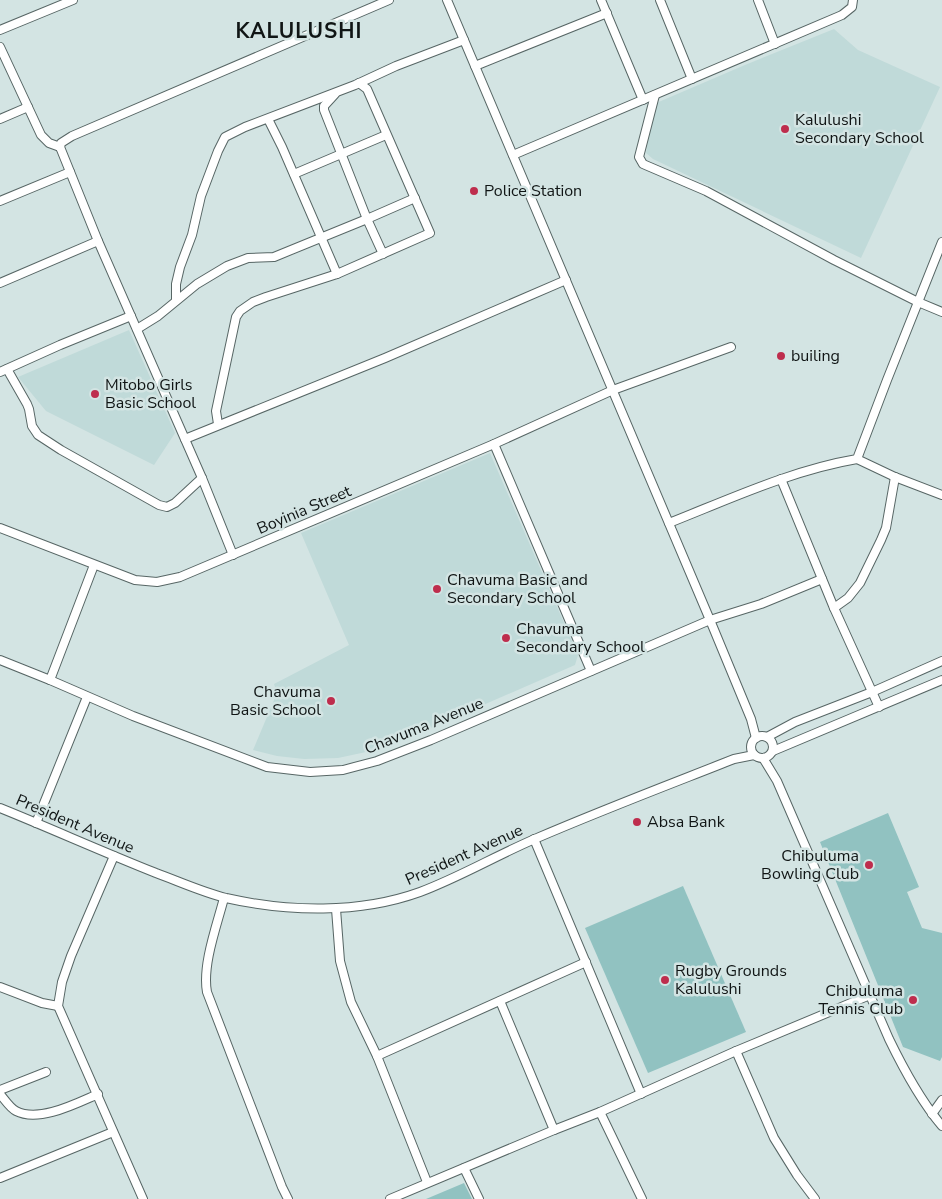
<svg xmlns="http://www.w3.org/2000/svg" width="942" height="1199" viewBox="0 0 942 1199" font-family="'Nunito Sans',sans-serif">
<rect width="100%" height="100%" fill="#d3e4e3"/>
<g fill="#c0dad9">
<path d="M 834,29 L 858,50 L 940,87 L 861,258 L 653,159 L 646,153 L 654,104 L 745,65 Z"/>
<path d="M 129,330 L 175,433 L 154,465 L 46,411 L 18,377 Z"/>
<path d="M 490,453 L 578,655 L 575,665 L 394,744 L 366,752 L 338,758 L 304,759 L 277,756 L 253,750 L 277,693 L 274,684 L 349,645 L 301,533 Z"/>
</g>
<g fill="#91c2c1">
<path d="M 888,813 L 919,887 L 907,892 L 922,928 L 942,933 L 942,1057 L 940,1061 L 903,1047 L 820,842 Z"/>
<path d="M 683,886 L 746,1032 L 648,1073 L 585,928 Z"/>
<path d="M 464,1183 L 472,1199 L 426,1199 Z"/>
</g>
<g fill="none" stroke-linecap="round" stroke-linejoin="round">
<g stroke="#576665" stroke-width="10">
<g id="minor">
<path d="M 447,0 L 710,620 L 751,719 L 756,738"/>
<path d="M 601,0 L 643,100"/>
<path d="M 660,0 L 692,79"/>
<path d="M 758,0 L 775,44"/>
<path d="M 0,30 L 73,0"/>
<path d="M 0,47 L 41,135 L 49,143 L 60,147"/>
<path d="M 475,66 L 607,13"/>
<path d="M 335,94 L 324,106 L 324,110 L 367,219 L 383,254"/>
<path d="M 655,95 L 639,157 L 643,164 L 706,191 L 834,260 L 918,302 L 942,312"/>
<path d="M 0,119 L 28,107"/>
<path d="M 268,119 L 282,147 L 337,274"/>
<path d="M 60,147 L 98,241 L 202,478 L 233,555"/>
<path d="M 60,147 L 61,143 L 72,136 L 389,0"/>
<path d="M 513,155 L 842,15 L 852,7 L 853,0"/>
<path d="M 294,174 L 386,135"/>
<path d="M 0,201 L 70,172"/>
<path d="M 0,283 L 98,241"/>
<path d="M 176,300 L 176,284 L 180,267 L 192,235 L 201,196 L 218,151 L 225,137 L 245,127 L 355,85 L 396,66 L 464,40"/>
<path d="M 137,329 L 158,316 L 197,284 L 227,266 L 248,258 L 274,257 L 367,219 L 415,198"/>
<path d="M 7,369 L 27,404 L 29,409 L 32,426 L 38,435 L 61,450 L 159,505 L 167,507 L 175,503 L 202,478"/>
<path d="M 0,372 L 60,345 L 131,316"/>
<path d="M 218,424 L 216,411 L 236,317 L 240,311 L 253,302 L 266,297 L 337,274 L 430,233 L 367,89 L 359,83"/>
<path d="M 185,439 L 385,358 L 566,280"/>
<path d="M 494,444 L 591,671"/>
<path d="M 857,459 L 895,477 L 942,495"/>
<path d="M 781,479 L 834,608 L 879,707"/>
<path d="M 669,523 C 730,499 792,470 857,459 L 887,380 L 942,242"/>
<path d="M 0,528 L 135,580 L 157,582 L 180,577 L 494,444 L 613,390 L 731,347"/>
<path d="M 834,608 L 848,598 L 860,583 L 881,540 L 886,528 L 895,477"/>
<path d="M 0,660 L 50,680 L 133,716 L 267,767 L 310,772 L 343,770 L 377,761 L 431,740 L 710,620 L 761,604 L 822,579"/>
<path d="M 50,680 L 94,565"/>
<circle cx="762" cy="747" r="11"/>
<path d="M 767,737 L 795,722 L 872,692 L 942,661"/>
<path d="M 773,751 L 942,680"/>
<path d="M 763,758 L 777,781 L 889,1039 C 904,1070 920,1100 942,1126"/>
<path d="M 0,808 C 52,829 103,852 156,873 C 178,881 202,892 226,898 C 288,912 359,914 420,892 C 460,877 497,855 537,838 C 602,810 668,785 734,759 L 754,755"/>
<path d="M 36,823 L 87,697"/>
<path d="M 534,839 L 641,1094"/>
<path d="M 114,856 L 71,956 L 62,982 L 58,1006 L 143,1199"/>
<path d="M 224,898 C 217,925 202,965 207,992 L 282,1187 L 288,1199"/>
<path d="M 336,909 L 340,961 L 351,1002 L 377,1056 L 427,1182"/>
<path d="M 0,987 L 42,1003 L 58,1006"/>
<path d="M 500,1001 L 554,1130"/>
<path d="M 736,1051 L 774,1138 L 797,1175 L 815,1199"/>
<path d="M 377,1056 L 586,962"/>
<path d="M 0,1090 L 46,1072"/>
<path d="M 0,1094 C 5,1100 10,1108 16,1111 C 39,1123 77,1103 98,1094"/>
<path d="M 600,1112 L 642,1199"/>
<path d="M 932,1114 L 942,1100"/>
<path d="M 464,1168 L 479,1199"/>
<path d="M 0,1178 L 113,1132"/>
<path d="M 390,1199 L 554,1130 L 600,1112 L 736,1051 L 870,995"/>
</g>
</g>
<use href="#minor" stroke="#fff" stroke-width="8"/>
</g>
<g fill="#be2d4d" stroke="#d3e4e3" stroke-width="2">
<circle cx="785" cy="129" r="5"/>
<circle cx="474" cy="191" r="5"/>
<circle cx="781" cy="356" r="5"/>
<circle cx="95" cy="394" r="5"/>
<circle cx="437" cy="589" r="5"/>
<circle cx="506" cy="638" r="5"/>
<circle cx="331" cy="701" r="5"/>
<circle cx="637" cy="822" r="5"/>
<circle cx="869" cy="865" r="5"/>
<circle cx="665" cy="980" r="5"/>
<circle cx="913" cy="1000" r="5"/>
</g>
<g text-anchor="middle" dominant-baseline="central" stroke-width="5" stroke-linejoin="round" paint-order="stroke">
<g font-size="16" fill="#101515" stroke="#d3e4e3" text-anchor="start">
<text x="795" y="120">Kalulushi<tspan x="795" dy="18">Secondary School</tspan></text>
<text x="484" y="191">Police Station</text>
<text x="791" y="356">builing</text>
<text x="105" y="385">Mitobo Girls<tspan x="105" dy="18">Basic School</tspan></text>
<text x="447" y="580">Chavuma Basic and<tspan x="447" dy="18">Secondary School</tspan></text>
<text x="516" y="629">Chavuma<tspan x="516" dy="18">Secondary School</tspan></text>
<text x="321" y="692" text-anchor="end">Chavuma<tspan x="321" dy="18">Basic School</tspan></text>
<text x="647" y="822">Absa Bank</text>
<text x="859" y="856" text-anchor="end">Chibuluma<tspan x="859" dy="18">Bowling Club</tspan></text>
<text x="675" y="971">Rugby Grounds<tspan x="675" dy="18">Kalulushi</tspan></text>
<text x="903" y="991" text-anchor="end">Chibuluma<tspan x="903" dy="18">Tennis Club</tspan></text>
</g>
<g font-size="16" fill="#101515" stroke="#d3e4e3">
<text transform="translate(304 510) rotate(-23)">Boyinia Street</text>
<text transform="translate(424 726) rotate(-22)">Chavuma Avenue</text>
<text transform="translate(75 824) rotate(23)">President Avenue</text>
<text transform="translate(464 855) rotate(-24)">President Avenue</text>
</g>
<g font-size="21" font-weight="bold" letter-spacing="1" fill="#101515" stroke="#d3e4e3">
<text x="299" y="31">KALULUSHI</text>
</g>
</g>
</svg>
